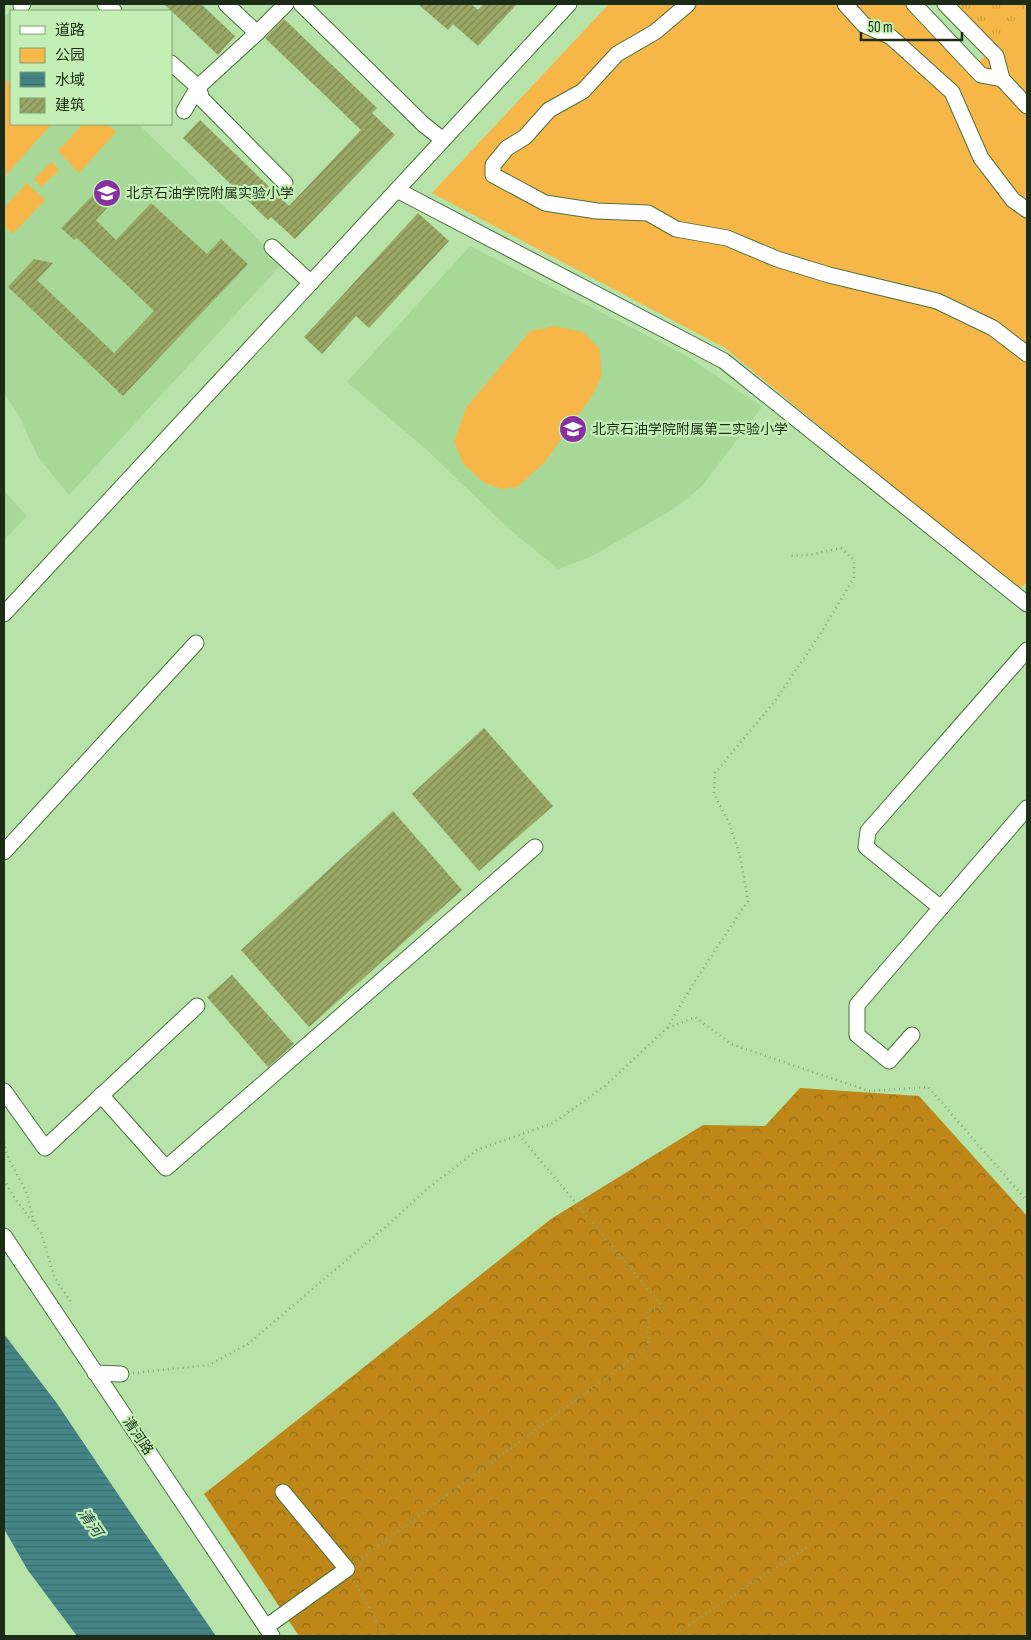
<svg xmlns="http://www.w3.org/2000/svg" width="1031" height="1640" viewBox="0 0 1031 1640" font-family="'Sofia Sans Condensed','Noto Sans SC',sans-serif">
<defs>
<pattern id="forest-crowns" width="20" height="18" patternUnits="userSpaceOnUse" patternTransform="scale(1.25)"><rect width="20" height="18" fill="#be8717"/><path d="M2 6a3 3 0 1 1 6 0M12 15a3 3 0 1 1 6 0" fill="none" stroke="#9a6f14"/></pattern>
<pattern id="park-tufts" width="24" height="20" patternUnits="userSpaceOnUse" patternTransform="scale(1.25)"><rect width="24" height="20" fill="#f7b748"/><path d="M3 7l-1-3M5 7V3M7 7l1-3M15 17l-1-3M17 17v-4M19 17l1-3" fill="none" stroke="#d39e3e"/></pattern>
<pattern id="water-rules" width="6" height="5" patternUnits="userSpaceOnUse" patternTransform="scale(1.25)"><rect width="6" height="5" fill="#458587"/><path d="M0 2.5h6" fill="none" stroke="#396d6d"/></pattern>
<pattern id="building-hatch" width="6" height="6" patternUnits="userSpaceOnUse" patternTransform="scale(1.25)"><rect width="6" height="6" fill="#9aa765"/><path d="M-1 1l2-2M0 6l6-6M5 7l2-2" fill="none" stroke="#7d8852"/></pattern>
</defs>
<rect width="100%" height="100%" fill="#b7e2a8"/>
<g fill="#a8d898">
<path d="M 15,6 L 20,11 L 11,11 L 11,124 L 138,124 L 283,263 L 69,495 L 38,457 L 19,416 L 4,393 L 4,18 Z"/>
<path d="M 470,246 L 687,356 L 762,407 L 702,486 L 675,508 L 590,557 L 558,569 L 507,527 L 428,451 L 347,382 Z"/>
<path d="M 4,491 L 27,516 L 4,540 Z"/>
</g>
<g fill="#f7b748">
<path d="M 609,4 L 904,4 L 970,72 L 1027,7 L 1027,582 L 1018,590 L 725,348 L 432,193 Z"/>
<path d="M 4,78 L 11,85 L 11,124 L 52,124 L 4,177 Z"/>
<path d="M 83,124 L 108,124 L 116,132 L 79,173 L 58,151 Z"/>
<path d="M 51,162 L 59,170 L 41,187 L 34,179 Z"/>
<path d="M 27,183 L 45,200 L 13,234 L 4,226 L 4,208 Z"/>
<path d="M 555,326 L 583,332 L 599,348 L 602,375 L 592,396 L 544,463 L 517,487 L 502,489 L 485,483 L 464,465 L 454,442 L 466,408 L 530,331 Z"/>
</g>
<path fill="url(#forest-crowns)" d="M 800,1088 L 919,1096 L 1027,1216 L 1027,1636 L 299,1636 L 204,1494 L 551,1219 L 703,1125 L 765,1126 Z"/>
<path fill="url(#park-tufts)" d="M 951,4 L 1027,4 L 1027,7 L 993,47 Z"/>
<path fill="url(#water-rules)" d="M 4,1334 L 56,1402 L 126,1506 L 216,1636 L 77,1636 L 27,1569 L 4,1529 Z"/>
<g fill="url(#building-hatch)">
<path d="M 164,4 L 201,4 L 235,36 L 218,55 Z"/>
<path d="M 418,4 L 471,4 L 478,10 L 484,4 L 517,4 L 478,46 L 453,24 L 448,30 Z"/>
<path d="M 284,19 L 377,108 L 372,113 L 395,135 L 295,239 L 271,217 L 268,220 L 183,138 L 200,120 L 289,206 L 361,130 L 265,38 Z"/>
<path d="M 93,195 L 107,208 L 96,220 L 116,240 L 151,203 L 207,254 L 221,239 L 248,264 L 123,396 L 8,287 L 34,259 L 53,263 L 37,280 L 114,353 L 154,311 L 77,238 L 74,240 L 61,228 Z"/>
<path d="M 418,213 L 449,241 L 369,328 L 356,316 L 322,354 L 304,337 Z"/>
<path d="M 484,728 L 553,806 L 479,871 L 412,794 Z"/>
<path d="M 393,811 L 462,890 L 309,1027 L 241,950 Z"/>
<path d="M 232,975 L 294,1044 L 268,1067 L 207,997 Z"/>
</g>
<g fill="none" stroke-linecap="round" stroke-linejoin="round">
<g stroke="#4c723e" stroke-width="17">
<g id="minor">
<path d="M 105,4 L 114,11"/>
<path d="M 226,4 L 257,33"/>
<path d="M 301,4 L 423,124 L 443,140"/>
<path d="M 688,4 L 655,32 L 617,54 L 583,91 L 549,110 L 525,137 L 507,148 L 493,165 L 493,175 L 545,203 L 597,211 L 648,213 L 676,229 L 727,238 L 777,259 L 829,275 L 937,301 L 993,328 L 1027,354"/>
<path d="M 845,4 L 864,25 L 891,37 L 952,92 L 981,158 L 1013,200 L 1027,210"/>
<path d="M 914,4 L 981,75 L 1002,79 L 996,56 L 945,4"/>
<path d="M 21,6 L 23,4"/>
<path d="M 171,63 L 198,87 L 202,99 L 285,183"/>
<path d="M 1002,79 L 1027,106"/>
<path d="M 184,111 L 198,87 L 257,33 L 286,4"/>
<path d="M 397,190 L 724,361 L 1027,604"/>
<path d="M 272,247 L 311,283"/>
<path d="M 4,614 L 569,4"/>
<path d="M 4,852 L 196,643"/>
<path d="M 941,908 L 866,847 L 868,831 L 1027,650"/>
<path d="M 912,1035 L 889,1061 L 857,1035 L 857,1005 L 1027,808"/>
<path d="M 4,1091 L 45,1148 L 197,1006"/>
<path d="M 101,1095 L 166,1168 L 535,847"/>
<path d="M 4,1236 L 272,1636"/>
<path d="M 95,1373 L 121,1374"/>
<path d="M 266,1627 L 347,1569 L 283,1492"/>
</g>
</g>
<g stroke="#85a879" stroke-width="2.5" stroke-dasharray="1 4" stroke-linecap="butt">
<path d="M 668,1028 L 695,1017 L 731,1044 L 869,1091 L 928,1087 L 1027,1201"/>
<path d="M 4,1142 L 8,1158 L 26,1191 L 34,1222"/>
<path d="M 4,1179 L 13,1196 L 41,1233 L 55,1279 L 72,1303"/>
<path d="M 133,1373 L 209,1365 L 248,1344 L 390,1223 L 427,1189 L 477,1150 L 553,1123 L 605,1086 L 667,1028 L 696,979 L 748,901 L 740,855 L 729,823 L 714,794 L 715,773 L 775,701 L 819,636 L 854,578 L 854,560 L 841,548 L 809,555 L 788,556"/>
<path d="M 358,1561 L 649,1346 L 647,1310 L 664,1308 L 519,1135"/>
<path d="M 354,1581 L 385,1636"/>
<path d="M 672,1636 L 810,1545"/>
</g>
<use href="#minor" stroke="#fff" stroke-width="15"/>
</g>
<defs>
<g id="school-disc" transform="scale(1.4375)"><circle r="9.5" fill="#86319f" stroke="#c3efb5"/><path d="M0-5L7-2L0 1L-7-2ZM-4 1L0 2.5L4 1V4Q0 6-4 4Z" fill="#fff"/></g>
</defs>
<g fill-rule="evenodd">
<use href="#school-disc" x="107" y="193"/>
<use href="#school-disc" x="573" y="429"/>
</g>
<g text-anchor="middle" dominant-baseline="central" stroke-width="4.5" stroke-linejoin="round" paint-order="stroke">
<g font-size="14" fill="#1c2c16" stroke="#c3efb5" text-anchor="start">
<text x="126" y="193">北京石油学院附属实验小学</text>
<text x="592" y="429">北京石油学院附属第二实验小学</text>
</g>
<g font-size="14" fill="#1c2c16" stroke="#c3efb5">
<text transform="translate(138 1436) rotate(56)">清河路</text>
</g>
<g font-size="15" font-style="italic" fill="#274949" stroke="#c3efb5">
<text transform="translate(90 1523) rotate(55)">清河</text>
</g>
</g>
<rect width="1031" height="1640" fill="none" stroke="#1c2c16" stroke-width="10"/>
<rect x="10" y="10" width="162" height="115" fill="#c3efb5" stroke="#80a175"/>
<rect x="20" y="26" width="25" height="8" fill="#ffffff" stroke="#80a175"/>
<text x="55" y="35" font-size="15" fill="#1c2c16">道路</text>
<rect x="20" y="48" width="25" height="15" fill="#f7b748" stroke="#80a175"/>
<text x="55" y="60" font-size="15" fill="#1c2c16">公园</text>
<rect x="20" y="72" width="25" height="15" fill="url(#water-rules)" stroke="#80a175"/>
<text x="55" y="85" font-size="15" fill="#1c2c16">水域</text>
<rect x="20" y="98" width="25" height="15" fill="url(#building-hatch)" stroke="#80a175"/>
<text x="55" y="110" font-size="15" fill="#1c2c16">建筑</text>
<path d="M861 32v8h101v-8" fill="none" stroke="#1c2c16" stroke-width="2.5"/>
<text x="868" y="32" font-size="15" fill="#1c2c16" stroke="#c3efb5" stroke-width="4" paint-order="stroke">50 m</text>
</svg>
